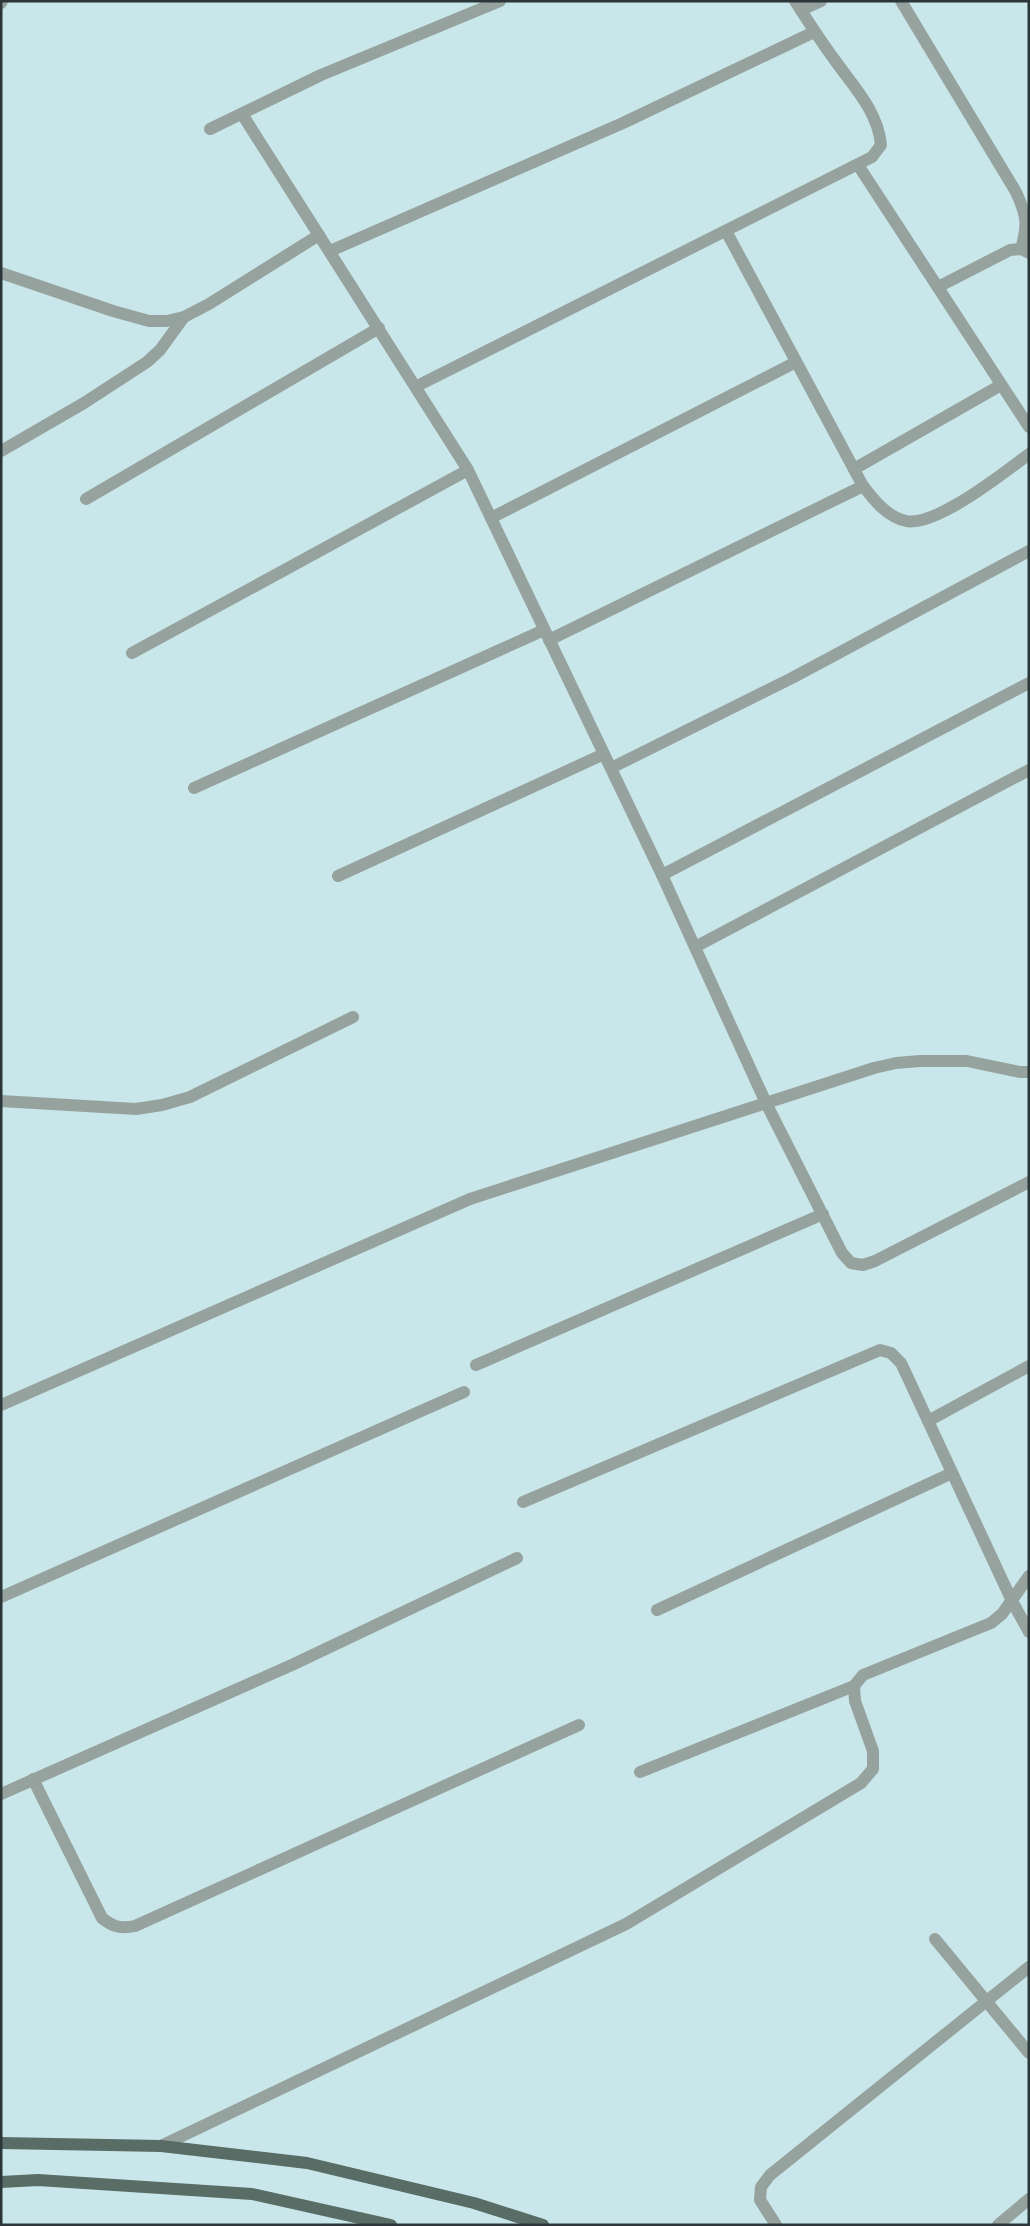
<svg xmlns="http://www.w3.org/2000/svg" width="1030" height="2226" viewBox="0 0 1030 2226" font-family="Barlow,sans-serif">
<rect width="100%" height="100%" fill="#c9e7ea"/>
<g fill="none" stroke-linecap="round" stroke-linejoin="round">
<g stroke="#96a29d" stroke-width="12">
<path d="M 901,1 L 1016,192 C 1027,216 1028,224 1021,249"/>
<path d="M 1,3 L 2,1"/>
<path d="M 801,10 L 821,1"/>
<path d="M 242,114 L 468,470 L 662,875 L 766,1103 L 842,1253 L 851,1263 L 863,1265 L 875,1261 L 1029,1182"/>
<path d="M 210,129 L 321,75 L 500,1"/>
<path d="M 858,165 L 1029,427"/>
<path d="M 726,231 L 863,486 C 874,500 887,517 906,521 C 936,527 1005,472 1029,454"/>
<path d="M 330,251 L 623,123 L 814,32"/>
<path d="M 1,273 L 113,311 L 149,321 L 167,321 L 184,317 L 209,304 L 319,235"/>
<path d="M 938,287 L 1010,250 L 1021,249 L 1029,253"/>
<path d="M 417,386 L 872,157 L 881,145 C 878,111 853,86 834,59 C 820,40 808,21 795,1"/>
<path d="M 1,451 L 84,403 L 147,362 L 160,350 L 184,317"/>
<path d="M 854,469 L 1001,385"/>
<path d="M 86,499 L 379,328"/>
<path d="M 491,518 L 796,362"/>
<path d="M 549,640 L 863,486"/>
<path d="M 132,653 L 468,470"/>
<path d="M 611,768 L 792,678 L 1029,551"/>
<path d="M 194,788 L 544,630"/>
<path d="M 662,875 L 1029,683"/>
<path d="M 338,876 L 604,754"/>
<path d="M 695,947 L 1029,770"/>
<path d="M 1,1101 L 136,1109 L 162,1105 L 190,1097 L 353,1017"/>
<path d="M 476,1365 L 823,1214"/>
<path d="M 1,1405 L 470,1199 L 766,1103 L 874,1068 L 896,1063 L 920,1061 L 967,1061 L 1020,1072 L 1029,1072"/>
<path d="M 928,1421 L 1029,1366"/>
<path d="M 523,1502 L 880,1350 L 891,1353 L 901,1363 L 1012,1601 L 1029,1632"/>
<path d="M 1,1597 L 464,1392"/>
<path d="M 657,1610 L 952,1473"/>
<path d="M 640,1772 L 854,1686"/>
<path d="M 33,1779 L 102,1918 C 113,1927 121,1929 135,1926 L 579,1725"/>
<path d="M 1,1794 L 294,1664 L 517,1558"/>
<path d="M 935,1939 L 1029,2053"/>
<path d="M 161,2146 L 626,1924 L 861,1783 L 873,1769 L 873,1751 L 855,1701 L 854,1686 L 863,1675 L 991,1623 L 1002,1614 L 1029,1576"/>
<path d="M 776,2225 L 760,2200 L 761,2187 L 770,2175 L 1029,1967"/>
<path d="M 998,2225 L 1029,2199"/>
</g>
<g stroke="#596d66" stroke-width="12">
<path d="M 1,2143 L 161,2146 L 307,2163 L 474,2203 L 543,2225"/>
<path d="M 1,2182 L 38,2180 L 252,2194 L 391,2225"/>
</g>
</g>
<rect width="1030" height="2226" fill="none" stroke="#2b3638" stroke-width="5"/>
</svg>
